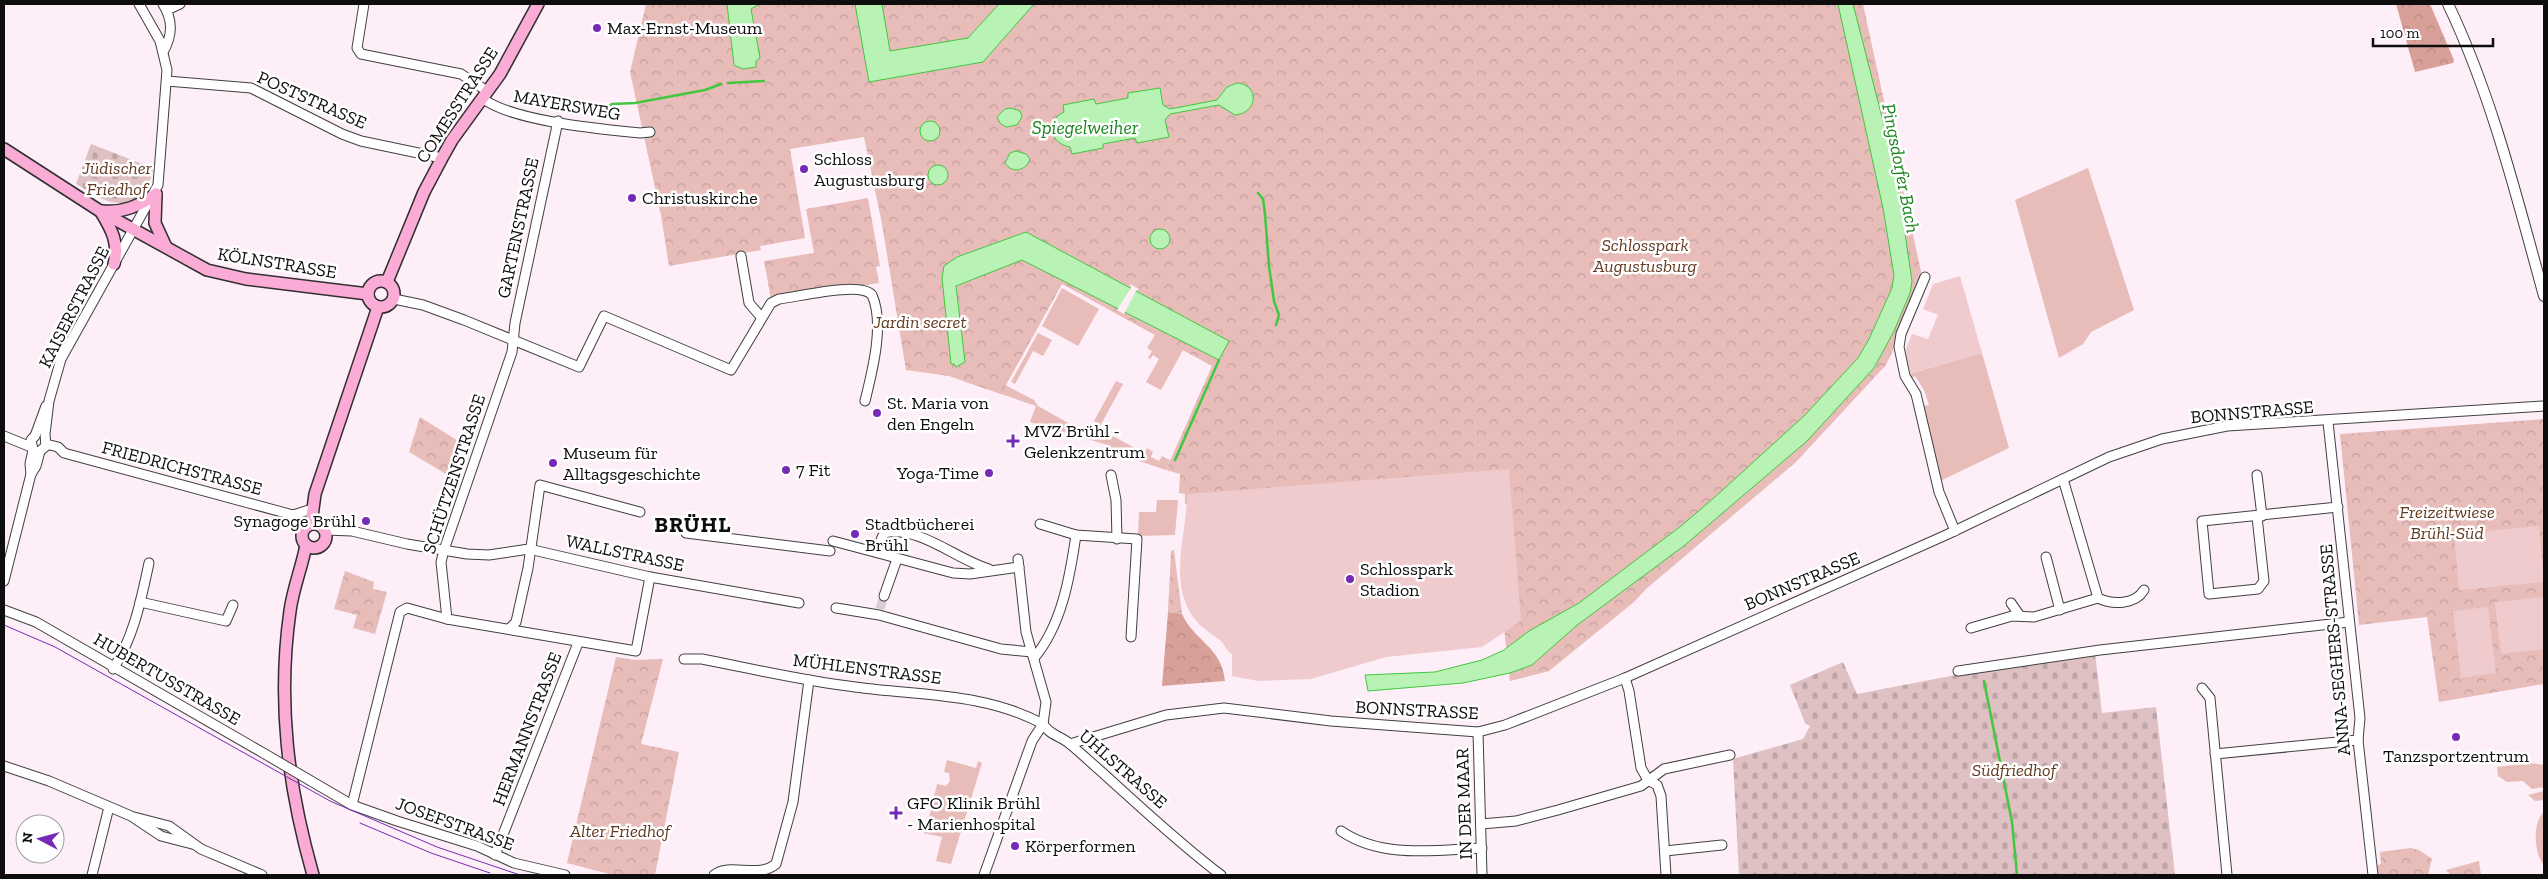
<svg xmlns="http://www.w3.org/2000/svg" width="2548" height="879" viewBox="0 0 2548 879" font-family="'Zilla Slab',serif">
<defs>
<pattern id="forest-crowns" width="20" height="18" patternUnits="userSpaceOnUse" patternTransform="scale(1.25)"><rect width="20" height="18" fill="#d7a199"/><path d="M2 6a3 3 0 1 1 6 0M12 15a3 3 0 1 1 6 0" fill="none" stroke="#b78983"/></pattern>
<pattern id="cemetery-stones" width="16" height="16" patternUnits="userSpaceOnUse" patternTransform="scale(1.25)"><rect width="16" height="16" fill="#dfc0c3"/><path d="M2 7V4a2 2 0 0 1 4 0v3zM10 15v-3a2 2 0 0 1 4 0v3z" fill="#bea4a6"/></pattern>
<pattern id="park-crowns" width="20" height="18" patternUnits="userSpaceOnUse" patternTransform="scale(1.25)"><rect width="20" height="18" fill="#e7bcb9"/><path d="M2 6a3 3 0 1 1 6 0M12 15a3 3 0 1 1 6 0" fill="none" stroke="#c5a09e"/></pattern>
</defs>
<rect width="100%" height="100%" fill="#feeef8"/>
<g fill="#e7bcb9">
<path d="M 2088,168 L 2134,310 L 2091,332 L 2083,344 L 2059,358 L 2015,200 Z"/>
<path d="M 1022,260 L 1212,366 L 1183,350 L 1161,390 L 1146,382 L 1159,359 L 1153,355 L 1150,359 L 1148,358 L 1152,351 L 1147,348 L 1155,335 Z"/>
<path d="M 1062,288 L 1099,309 L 1078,346 L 1042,326 Z"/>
<path d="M 1038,333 L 1052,340 L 1043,356 L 1033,351 L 1015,384 L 1011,382 Z"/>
<path d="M 1982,353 L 2009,448 L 1940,481 L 1923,406 L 1929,405 L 1924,390 L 1915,376 L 1911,379 L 1909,374 Z"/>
<path d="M 1017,364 L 1005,385 L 1034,400 L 1038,406 L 1086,433 L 1089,429 L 1110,440 L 1113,436 L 1144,453 L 1147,448 L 1153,452 L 1151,457 L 1159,461 L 1162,456 L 1170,460 L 1166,470 L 1109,451 L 1111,446 L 1030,422 L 1036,406 L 963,381 Z"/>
<path d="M 1116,381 L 1123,384 L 1099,428 L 1094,421 Z"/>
<path d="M 1157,500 L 1178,500 L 1175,535 L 1138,536 L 1139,512 L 1156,512 Z"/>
<path d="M 947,760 L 976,768 L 978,761 L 982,763 L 951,864 L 936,861 L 942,837 L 923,833 L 926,831 L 937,784 L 946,786 L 950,781 L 949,773 L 944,772 Z"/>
<path d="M 2530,763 L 2544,765 L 2544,787 L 2532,789 L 2523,781 L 2507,782 L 2498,776 L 2497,767 Z"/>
<path d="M 2544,791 L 2544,800 L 2535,801 L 2528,795 Z"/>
<path d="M 2544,812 L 2544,865 C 2535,857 2531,822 2544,812 Z"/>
</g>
<g fill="url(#forest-crowns)">
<path d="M 2396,4 L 2430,4 L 2454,60 L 2453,63 L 2415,72 Z"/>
<path d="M 1168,612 L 1182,614 C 1194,641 1222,647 1225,681 L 1162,686 Z"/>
</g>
<g fill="url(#cemetery-stones)">
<path d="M 91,144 L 153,168 C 151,188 134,208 111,202 C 99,199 87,190 76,184 Z"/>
<path d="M 2095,653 L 2102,713 L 2156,707 L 2175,875 L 1739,875 L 1733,759 L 1803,739 L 1810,726 L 1805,723 L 1790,685 L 1843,662 L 1857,694 L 1982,670 Z"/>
</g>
<g fill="url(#park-crowns)">
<path d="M 646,4 L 1863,4 L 1922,276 L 1907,320 L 1886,365 L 1796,462 L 1646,589 L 1634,602 L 1549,671 L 1510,681 L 1487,477 L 1185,504 L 1185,494 L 1179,493 L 1180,474 L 1166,470 L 1212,366 L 1062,284 L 1001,394 L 949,376 L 906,370 L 882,224 L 864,137 L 790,149 L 805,238 L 760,246 L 761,250 L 669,266 L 661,215 L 630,72 Z"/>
<path d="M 868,198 L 880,266 L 876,267 L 879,283 L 771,299 L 764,261 L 814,253 L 806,209 Z"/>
<path d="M 420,417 L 458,441 L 446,474 L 409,452 Z"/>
<path d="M 2544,419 L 2544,684 L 2439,702 L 2427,617 L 2359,625 L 2340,434 Z"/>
<path d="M 1174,550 L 1182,614 L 1168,612 L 1171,551 Z"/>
<path d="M 345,571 L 374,582 L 373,589 L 387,592 L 375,634 L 353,628 L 357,615 L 334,609 Z"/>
<path d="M 616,657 L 635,660 L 663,659 L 641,744 L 679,752 L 655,875 L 613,875 L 567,863 Z"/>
<path d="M 2411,848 L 2419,850 L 2432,859 L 2428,875 L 2376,875 L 2375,866 L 2381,864 L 2380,852 Z"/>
<path d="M 2479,861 L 2481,875 L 2451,875 L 2446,870 Z"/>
</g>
<g fill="#efcbcd">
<path d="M 1960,276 L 1982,353 L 1909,374 L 1904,353 L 1912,334 L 1928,339 L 1938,315 L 1923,309 L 1933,284 Z"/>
<path d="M 1509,469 L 1521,621 L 1482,647 L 1386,657 L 1311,679 L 1258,681 L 1232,676 L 1232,654 C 1227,652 1225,645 1220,640 C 1213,635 1205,630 1199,624 C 1165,588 1187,536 1187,494 Z"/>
<path d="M 2539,526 L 2544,582 L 2459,590 L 2454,534 Z"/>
<path d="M 2544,597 L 2544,649 L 2501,654 L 2495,602 Z"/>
<path d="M 2488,607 L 2496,673 L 2461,678 L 2453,611 Z"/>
</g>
<g fill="#b8f3b5" stroke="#42c73f">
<path d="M 727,4 L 760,4 L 751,9 L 760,58 L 756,61 L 756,67 L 743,69 L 734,65 Z"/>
<path d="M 855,4 L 882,4 L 890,51 L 968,38 L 999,4 L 1034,4 L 983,62 L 869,82 Z"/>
<path d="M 1838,4 L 1853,4 L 1896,172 L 1912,281 L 1910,293 L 1894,331 L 1874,368 L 1807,441 L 1685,545 L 1576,626 L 1532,665 L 1510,673 L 1463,683 L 1368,691 L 1365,675 L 1435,672 L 1482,660 L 1504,650 L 1529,631 L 1579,603 L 1681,526 L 1715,497 L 1805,415 L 1858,358 L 1869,339 L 1892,288 L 1894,275 L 1883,208 Z"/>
<path d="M 1237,83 C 1260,85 1258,113 1235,115 L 1219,105 L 1170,114 L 1165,120 L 1169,137 L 1137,143 L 1135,138 L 1103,144 L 1103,148 L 1072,154 L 1070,147 C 1050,144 1045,121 1064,112 L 1063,105 L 1094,99 L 1096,104 L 1128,98 L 1128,93 L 1160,88 L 1163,105 L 1170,109 L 1217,100 L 1227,87 Z"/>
<path d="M 1011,108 L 1020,111 L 1022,117 L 1017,125 L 1006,127 L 1000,123 L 997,117 L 1005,109 Z"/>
<circle cx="930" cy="131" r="10"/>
<path d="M 1016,151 L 1026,154 L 1030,159 C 1026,171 1012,174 1005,163 L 1010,153 Z"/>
<circle cx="938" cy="175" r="10"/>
<circle cx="1160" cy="239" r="10"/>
<path d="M 1026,232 L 1229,341 L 1219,360 L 1022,260 L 956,286 L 965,362 L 956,367 L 954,364 L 951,364 L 942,278 L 944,266 L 957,257 Z"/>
</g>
<path fill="#feeef8" d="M 1130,284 L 1139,289 L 1136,291 L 1124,314 L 1117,310 L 1131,288 Z"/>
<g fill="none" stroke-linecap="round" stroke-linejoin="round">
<g stroke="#42c73f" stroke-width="2.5">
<path d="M 728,83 L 764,81"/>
<path d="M 597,114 L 612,104 L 635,103 L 678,95 L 705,90 L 721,84"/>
<path d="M 1258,193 L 1263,199 L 1265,214 L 1269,266 L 1274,301 L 1279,315 L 1276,325"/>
<path d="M 1175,460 L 1219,360"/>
<path d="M 1984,681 L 2012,822 L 2017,875"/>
</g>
<path stroke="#daccd5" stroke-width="9" stroke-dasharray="9 4.5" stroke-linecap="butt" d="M 880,609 L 884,596"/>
<g stroke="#404040" stroke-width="11">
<g id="minor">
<path d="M 163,4 C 173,20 173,35 163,52"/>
<path d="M 364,4 L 357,48 L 361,54 L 461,74 L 487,91"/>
<path d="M 167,10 L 180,4"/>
<path d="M 167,81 L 251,88 L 342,134 L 361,141 L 442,158"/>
<path d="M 482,98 C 511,121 600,129 640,133 L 650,132"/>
<path d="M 741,256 L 749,303 L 761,317"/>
<path d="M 1925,277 L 1901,334 L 1899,347 L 1905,376 L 1916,394 L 1939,492 L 1955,531"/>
<path d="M 394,299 L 423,305 L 464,320 L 579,367 L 604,316 L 731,370 L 771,303 L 779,299 C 798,297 860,281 872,295 C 885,324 872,372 865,401"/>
<path d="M 2328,422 L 2360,718 L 2358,740 L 2373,875"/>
<path d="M 4,436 L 31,447"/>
<path d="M 46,444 L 58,447 L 64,453 L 293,515 L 312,509"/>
<path d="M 33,450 L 31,440 L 35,436 L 46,406"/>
<path d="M 40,451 L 46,446 L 45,434 L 49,401 L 61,359 L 158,185 L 167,70 L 160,41 L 139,4"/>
<path d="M 31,474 L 36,466 L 40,451"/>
<path d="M 1111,475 L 1116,500 L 1117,539"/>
<path d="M 2257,475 L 2262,516"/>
<path d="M 2063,479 L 2098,598 C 2112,605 2135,605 2144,590"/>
<path d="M 2257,517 L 2264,581 L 2258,589 L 2209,594 L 2202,521 L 2338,507"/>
<path d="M 1040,524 L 1076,535 L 1137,539 L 1131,637"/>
<path d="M 325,530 L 352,531 L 407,544 L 467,554 L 489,555 L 529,549 L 650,577 L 799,603"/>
<path d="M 686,533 L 830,551"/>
<path d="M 833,541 L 953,573 L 970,574 L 1019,567"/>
<path d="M 876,551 L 884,533 C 919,525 957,560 989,569"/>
<path d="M 2046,557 L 2060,610"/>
<path d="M 4,581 L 31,474 L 30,464 L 33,450"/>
<path d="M 884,596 L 897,559"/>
<path d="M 140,602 L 226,621 L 233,605"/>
<path d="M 2011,603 L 2020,616"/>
<path d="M 836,608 L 879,615 L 1001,649 L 1032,652"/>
<path d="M 4,610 L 36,622 L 265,754"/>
<path d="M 447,619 L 441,562 L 444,550 L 512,352 L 515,323 L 558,121"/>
<path d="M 1971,628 L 2012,616 L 2034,617 L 2098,598"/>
<path d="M 509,629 L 516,622 L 528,568 L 540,485 L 640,512"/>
<path d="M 1034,658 C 1062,625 1070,576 1076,535"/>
<path d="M 684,659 L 702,659 C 753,669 803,681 855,687 C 920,696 983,692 1043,724"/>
<path d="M 113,669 C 134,637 141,600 149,563"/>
<path d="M 1958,671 L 2100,650 L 2349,622"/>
<path d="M 1625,678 L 1629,691 L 1641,768 L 1648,780 L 1657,785 L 1661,796 L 1666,875"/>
<path d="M 2202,688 L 2210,698 L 2227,875"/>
<path d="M 1043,724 C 1049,735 1061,736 1070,744 C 1120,787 1168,835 1221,875"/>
<path d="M 1478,732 L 1482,875"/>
<path d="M 1070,744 L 1166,715 L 1224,708 L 1331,721 L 1478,732 L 1505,725 L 1625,678 L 1946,535 L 2109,457 L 2162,439 L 2227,426 L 2544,406"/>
<path d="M 2215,754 L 2358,740"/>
<path d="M 4,766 L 49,781 L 131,816 L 161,836 L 192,844"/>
<path d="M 311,781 L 352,805 L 397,821 L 477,846 L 514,863 L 565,875"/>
<path d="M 352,805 L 400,612 L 407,608 L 447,619 L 636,651 L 650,577"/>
<path d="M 134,817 L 169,826 L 201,849 L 262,875"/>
<path d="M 1481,824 L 1516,821 L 1558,810 L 1641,786 L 1664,769 L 1730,755"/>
<path d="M 1341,831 C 1382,859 1435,850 1482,848"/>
<path d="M 1665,851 L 1722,845"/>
<path d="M 495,855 L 578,643"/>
<path d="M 92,875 L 109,807"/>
<path d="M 714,875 C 730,862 758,879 776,864 L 793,802 L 809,680"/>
<path d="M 984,875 L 1032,741 L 1043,724 L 1046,702 L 1026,632 L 1018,559"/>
</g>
</g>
<g stroke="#404040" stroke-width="12">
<path id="tertiary" d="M 2448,4 C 2492,96 2517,198 2544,296"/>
</g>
<g stroke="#2f2f2f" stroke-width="14">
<g id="secondary">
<path d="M 4,149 L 100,211 L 207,270 L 246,279 L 368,294"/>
<path d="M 156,194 L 155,223 L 166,247"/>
<path d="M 102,211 C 123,213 139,206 156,194"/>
<path d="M 101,212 C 112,230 119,243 114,264"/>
<circle cx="381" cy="294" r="13"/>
<path d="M 387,282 L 424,192 L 442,158 L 452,140 L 500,74 L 538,4"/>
<circle cx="314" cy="536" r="12"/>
<path d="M 311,524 L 315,494 L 378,307"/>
<path d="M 306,545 C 302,567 293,588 290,611 C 277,702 288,787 313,875"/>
</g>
</g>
<use href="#minor" stroke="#fff" stroke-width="9"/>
<use href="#tertiary" stroke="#fff" stroke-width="10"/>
<use href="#secondary" stroke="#fbacd6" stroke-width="11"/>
<g stroke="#752bb7" stroke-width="1">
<path d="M 4,625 L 55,647 L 330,801 L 437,847 L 520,875"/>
<path d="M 360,823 L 431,853 L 490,873"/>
</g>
<g stroke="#404040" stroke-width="11" stroke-linecap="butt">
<path id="minor-bridge" d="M 265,754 L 311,781"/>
</g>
<use href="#minor-bridge" stroke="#fff" stroke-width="9"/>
</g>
<g fill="#752bb7" stroke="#fff" stroke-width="2">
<circle cx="597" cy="28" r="5"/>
<circle cx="804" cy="169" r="5"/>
<circle cx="632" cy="198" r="5"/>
<circle cx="877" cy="413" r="5"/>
<path d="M1010.5 433.5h5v5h5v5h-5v5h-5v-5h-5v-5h5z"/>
<circle cx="553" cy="463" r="5"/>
<circle cx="786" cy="470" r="5"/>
<circle cx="989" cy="473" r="5"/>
<circle cx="366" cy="521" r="5"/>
<circle cx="855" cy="534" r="5"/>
<circle cx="1350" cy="579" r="5"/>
<circle cx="2456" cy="737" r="5"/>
<path d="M893.5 805.5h5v5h5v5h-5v5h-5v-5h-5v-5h5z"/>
<circle cx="1015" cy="846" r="5"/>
</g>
<g text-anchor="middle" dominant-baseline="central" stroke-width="5" stroke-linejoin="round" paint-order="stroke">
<g font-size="18" fill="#0d0d0d" stroke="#fff" text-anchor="start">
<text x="607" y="28">Max-Ernst-Museum</text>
<text x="814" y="159">Schloss<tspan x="814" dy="21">Augustusburg</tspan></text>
<text x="642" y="198">Christuskirche</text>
<text x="887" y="403">St. Maria von<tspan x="887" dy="21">den Engeln</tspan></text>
<text x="1024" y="431">MVZ Brühl -<tspan x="1024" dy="21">Gelenkzentrum</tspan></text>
<text x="563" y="453">Museum für<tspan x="563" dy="21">Alltagsgeschichte</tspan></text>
<text x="796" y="470">7 Fit</text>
<text x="979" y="473" text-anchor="end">Yoga-Time</text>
<text x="356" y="521" text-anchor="end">Synagoge Brühl</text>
<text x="865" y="524">Stadtbücherei<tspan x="865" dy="21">Brühl</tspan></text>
<text x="1360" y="569">Schlosspark<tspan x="1360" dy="21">Stadion</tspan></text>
<text x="2456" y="756" text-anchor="middle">Tanzsportzentrum</text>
<text x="907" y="803">GFO Klinik Brühl<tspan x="907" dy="21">- Marienhospital</tspan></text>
<text x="1025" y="846">Körperformen</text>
</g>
<g font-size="18" fill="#0d0d0d" stroke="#fff">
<text transform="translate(312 100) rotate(24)">POSTSTRASSE</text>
<text transform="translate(457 105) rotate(-57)">COMESSTRASSE</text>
<text transform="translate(567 105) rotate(10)">MAYERSWEG</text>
<text transform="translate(518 228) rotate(-78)">GARTENSTRASSE</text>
<text transform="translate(277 263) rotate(9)">KÖLNSTRASSE</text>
<text transform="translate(74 307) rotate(-63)">KAISERSTRASSE</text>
<text transform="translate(2252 412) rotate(-5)">BONNSTRASSE</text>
<text transform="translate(182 468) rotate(15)">FRIEDRICHSTRASSE</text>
<text transform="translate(454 474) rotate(-72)">SCHÜTZENSTRASSE</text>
<text transform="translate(625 553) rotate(12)">WALLSTRASSE</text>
<text transform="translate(1802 581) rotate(-23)">BONNSTRASSE</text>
<text transform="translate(2335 650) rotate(-95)">ANNA-SEGHERS-STRASSE</text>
<text transform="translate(867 669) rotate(7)">MÜHLENSTRASSE</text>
<text transform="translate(167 679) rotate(30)">HUBERTUSSTRASSE</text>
<text transform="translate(1417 710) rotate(3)">BONNSTRASSE</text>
<text transform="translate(527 729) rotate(-69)">HERMANNSTRASSE</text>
<text transform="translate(1123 769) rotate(41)">UHLSTRASSE</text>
<text transform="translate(1464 804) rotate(-92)">IN DER MAAR</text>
<text transform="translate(455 824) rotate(20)">JOSEFSTRASSE</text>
</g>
<g font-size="18" font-style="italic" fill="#623920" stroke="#fff">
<text x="117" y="168">Jüdischer<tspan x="117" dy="21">Friedhof</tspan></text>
<text x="1645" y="245">Schlosspark<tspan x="1645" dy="21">Augustusburg</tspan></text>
<text x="920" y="322">Jardin secret</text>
<text x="2447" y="512">Freizeitwiese<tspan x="2447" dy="21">Brühl-Süd</tspan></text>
<text x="2014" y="770">Südfriedhof</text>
<text x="620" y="831">Alter Friedhof</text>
</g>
<g font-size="19" font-style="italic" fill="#1a851c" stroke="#fff">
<text x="1085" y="127">Spiegelweiher</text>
<text transform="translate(1901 168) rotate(79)">Pingsdorfer Bach</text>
</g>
<g font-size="22" font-weight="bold" letter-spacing="1" fill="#0d0d0d" stroke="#fff">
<text x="693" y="524">BRÜHL</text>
</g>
</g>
<rect width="2548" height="879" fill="none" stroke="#0d0d0d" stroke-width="10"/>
<g transform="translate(40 839) rotate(276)"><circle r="24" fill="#ffffff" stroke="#9e9e9e"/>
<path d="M0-4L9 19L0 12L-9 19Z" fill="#752bb7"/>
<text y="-8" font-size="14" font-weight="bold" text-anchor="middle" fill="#0d0d0d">N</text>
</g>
<path d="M2373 38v8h120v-8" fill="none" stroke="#0d0d0d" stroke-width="2.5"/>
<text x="2380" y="38" font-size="15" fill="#0d0d0d" stroke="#ffffff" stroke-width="4" paint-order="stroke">100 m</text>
</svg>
